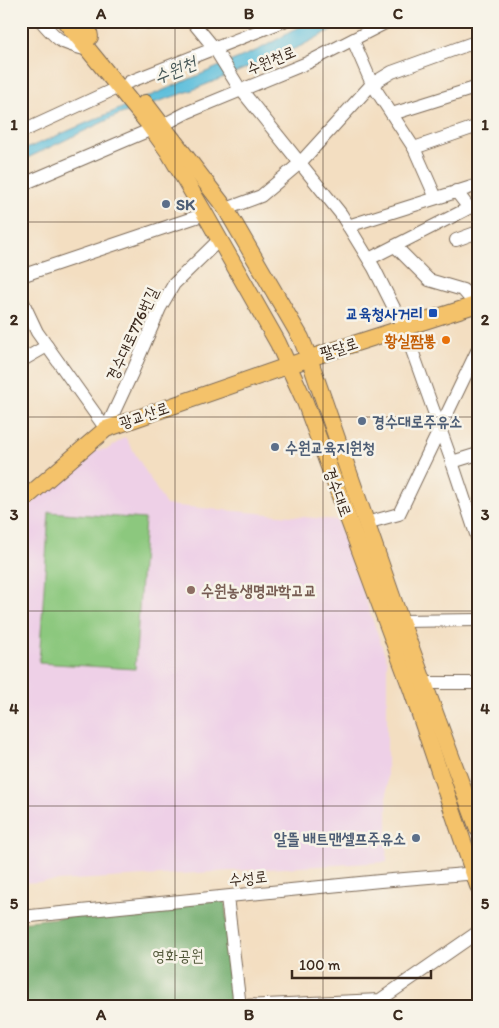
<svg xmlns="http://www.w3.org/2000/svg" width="499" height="1028" viewBox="0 0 499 1028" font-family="Itim,'Poor Story',sans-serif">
<rect width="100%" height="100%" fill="#f7f3e8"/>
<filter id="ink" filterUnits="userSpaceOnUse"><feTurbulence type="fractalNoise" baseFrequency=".02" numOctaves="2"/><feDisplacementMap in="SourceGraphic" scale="10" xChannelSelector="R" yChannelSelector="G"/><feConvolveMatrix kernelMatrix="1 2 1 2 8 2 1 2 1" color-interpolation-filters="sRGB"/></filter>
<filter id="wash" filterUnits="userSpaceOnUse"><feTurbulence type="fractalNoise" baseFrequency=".0096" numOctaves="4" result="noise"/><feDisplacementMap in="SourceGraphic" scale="20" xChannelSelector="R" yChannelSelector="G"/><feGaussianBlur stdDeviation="1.12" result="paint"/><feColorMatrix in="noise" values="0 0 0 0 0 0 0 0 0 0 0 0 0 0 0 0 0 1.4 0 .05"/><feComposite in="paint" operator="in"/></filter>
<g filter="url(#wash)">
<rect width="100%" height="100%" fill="#f3dec1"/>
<path fill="#eed0e7" d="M 125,437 L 166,505 L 337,520 L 387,660 L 387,862 L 21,883 L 21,514 L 90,451 L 108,449 Z"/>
<path fill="#8cc87e" stroke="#64794e" d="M 49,512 L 145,519 L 135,669 L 39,663 Z"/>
<path fill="#71ac6d" stroke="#566b46" d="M 225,899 L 233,1007 L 21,1007 L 21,922 Z"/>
<path fill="#5ebfdc" stroke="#4c747d" d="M 310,21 L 348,21 L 301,46 L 190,91 L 118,115 L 21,161 L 21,151 L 260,49 Z"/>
</g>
<g filter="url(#ink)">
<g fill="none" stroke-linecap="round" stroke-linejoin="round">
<g stroke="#7b6957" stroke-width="14">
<g id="minor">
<path d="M 41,21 C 60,43 61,43 88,50"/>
<path d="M 131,21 L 158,23 L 158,21"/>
<path d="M 192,21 L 215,49 L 238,86 L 341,214 L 374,268 L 404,328 L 452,462 L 478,540"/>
<path d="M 353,40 L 372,84 L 414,148 L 436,198"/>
<path d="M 129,82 L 284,21"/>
<path d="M 392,114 L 478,87"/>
<path d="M 163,125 L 188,112 L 307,63 L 389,21"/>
<path d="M 21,132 L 119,87"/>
<path d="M 414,148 L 478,126"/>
<path d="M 21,185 L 152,129"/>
<path d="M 226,209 L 261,196 L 300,163 L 372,84 L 392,72 L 478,41"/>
<path d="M 348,226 L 478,185"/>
<path d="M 456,240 L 478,232"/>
<path d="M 395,246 L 429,280 L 463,290 L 476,305"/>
<path d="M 369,259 L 469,208 L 456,191"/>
<path d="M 21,276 L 205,214"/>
<path d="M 21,298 L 37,332 L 106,429 L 132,373 L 160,308 L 174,284 L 219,240"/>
<path d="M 21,361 L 47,346"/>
<path d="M 452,462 L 478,454"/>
<path d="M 366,523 L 399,514 L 478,349"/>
<path d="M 401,621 L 478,620"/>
<path d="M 424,683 L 478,683"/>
<path d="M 227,897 L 240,1007"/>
<path d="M 21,917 L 380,881 L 478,873"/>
<path d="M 240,1006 L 380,1000 L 478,932"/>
</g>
</g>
<g stroke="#7b6957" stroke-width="18">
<g id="major">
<path d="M 65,21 L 147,122 L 168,151 L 205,214 L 278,343 L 305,402 L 412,691 L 478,886"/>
<path d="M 84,21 L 88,26 L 90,37"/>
<path d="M 145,103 L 226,209 L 301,338 L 309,358 L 395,605 L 478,829"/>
<path d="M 21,502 L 106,429 L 319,355 L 478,304"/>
</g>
</g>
<use href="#minor" stroke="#fff" stroke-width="12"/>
<use href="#major" stroke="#f4c26a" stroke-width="16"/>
</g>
</g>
<path fill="none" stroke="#3b2a1e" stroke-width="1" stroke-opacity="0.55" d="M 175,21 L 175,1007M 323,21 L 323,1007M 21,222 L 478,222M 21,417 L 478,417M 21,611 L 478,611M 21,806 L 478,806"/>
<g fill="#5c6f8a" stroke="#f7f3e8" stroke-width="2">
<circle cx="166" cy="204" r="5"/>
<circle cx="362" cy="421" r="5"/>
<circle cx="275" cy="447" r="5"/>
<circle cx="416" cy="838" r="5"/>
</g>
<rect fill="#1a4fb4" stroke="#f7f3e8" stroke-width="2" x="428" y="308" width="10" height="10" rx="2.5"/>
<circle fill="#e8710a" stroke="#f7f3e8" stroke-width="2" cx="446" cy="340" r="5"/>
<circle fill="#8d6e63" stroke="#f7f3e8" stroke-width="2" cx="191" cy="590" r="5"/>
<g text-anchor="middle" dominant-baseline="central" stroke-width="5" stroke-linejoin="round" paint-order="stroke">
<g font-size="16" fill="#3b2a1e" stroke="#f7f3e8">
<text transform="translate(271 60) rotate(-22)">수원천로</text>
<text transform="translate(132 334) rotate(-65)">경수대로776번길</text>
<text transform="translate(339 348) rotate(-18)">팔달로</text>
<text transform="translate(144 415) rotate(-19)">광교산로</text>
<text transform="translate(338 492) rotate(70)">경수대로</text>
<text transform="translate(248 878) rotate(-6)">수성로</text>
</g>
<g font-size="16" font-weight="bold" fill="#4e5e75" stroke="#f7f3e8" text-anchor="start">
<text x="176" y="204">SK</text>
<text x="372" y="421">경수대로주유소</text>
<text x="285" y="447">수원교육지원청</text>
<text x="406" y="838" text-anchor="end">알뜰 배트맨셀프주유소</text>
</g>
<g font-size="16" font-weight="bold" fill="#164399" stroke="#f7f3e8" text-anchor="end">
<text x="423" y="313">교육청사거리</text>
</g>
<g font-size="16" font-weight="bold" fill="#c56008" stroke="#f7f3e8" text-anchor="end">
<text x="436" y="340">황실짬뽕</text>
</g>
<g font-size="16" font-weight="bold" fill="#785e54" stroke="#f7f3e8" text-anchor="start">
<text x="201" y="590">수원농생명과학고교</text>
</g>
<g font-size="16" fill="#53593b" stroke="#f7f3e8">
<text x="178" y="955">영화공원</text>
</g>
<g font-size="18" font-style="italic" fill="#465757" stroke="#f7f3e8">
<text transform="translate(175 70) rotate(-22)">수원천</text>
</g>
</g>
<rect width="499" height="1028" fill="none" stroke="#f7f3e8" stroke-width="55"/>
<path d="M292 970v8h139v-8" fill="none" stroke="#3b2a1e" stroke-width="2.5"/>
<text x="299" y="970" font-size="15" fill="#3b2a1e" stroke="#f7f3e8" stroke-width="4" paint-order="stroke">100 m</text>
<rect x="28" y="28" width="444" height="972" fill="none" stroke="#3b2a1e" stroke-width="2"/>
<g font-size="16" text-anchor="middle" font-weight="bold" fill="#3b2a1e">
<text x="101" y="19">A</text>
<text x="249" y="19">B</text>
<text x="398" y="19">C</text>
<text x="14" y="130">1</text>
<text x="485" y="130">1</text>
<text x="14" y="325">2</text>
<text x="485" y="325">2</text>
<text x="14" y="520">3</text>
<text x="485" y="520">3</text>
<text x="14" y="714">4</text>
<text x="485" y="714">4</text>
<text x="14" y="909">5</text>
<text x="485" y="909">5</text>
<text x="101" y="1020">A</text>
<text x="249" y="1020">B</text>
<text x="398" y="1020">C</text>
</g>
</svg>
